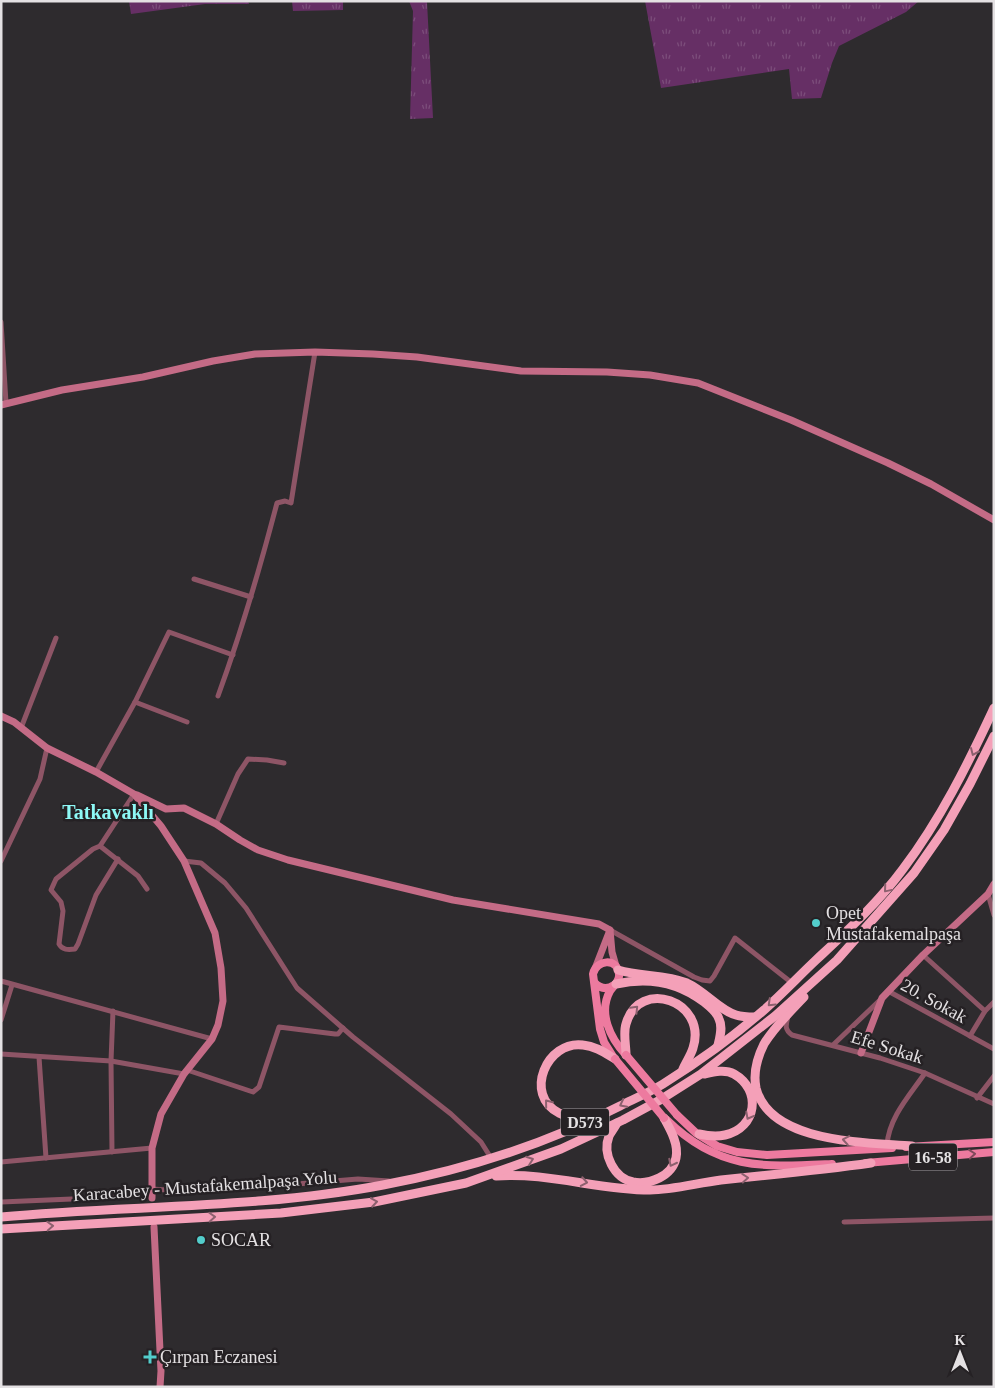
<svg xmlns="http://www.w3.org/2000/svg" width="995" height="1388" viewBox="0 0 995 1388" font-family="'Times New Roman',serif">
<defs>
<pattern id="grass-tufts" width="24" height="20" patternUnits="userSpaceOnUse" patternTransform="scale(1.25)"><rect width="24" height="20" fill="#662f65"/><path d="M3 7l-1-3M5 7V3M7 7l1-3M15 17l-1-3M17 17v-4M19 17l1-3" fill="none" stroke="#7c4d7b"/></pattern>
</defs>
<rect width="100%" height="100%" fill="#2e2b2e"/>
<g fill="url(#grass-tufts)">
<path d="M 129,1 L 248,1 L 249,4 L 205,4 L 131,14 Z"/>
<path d="M 292,1 L 343,1 L 343,10 L 293,11 Z"/>
<path d="M 409,1 L 427,2 L 433,118 L 410,119 L 413,11 Z"/>
<path d="M 645,1 L 919,1 L 906,12 L 839,46 L 832,63 L 821,98 L 792,99 L 789,69 L 661,88 Z"/>
</g>
<g fill="none" stroke-linecap="round" stroke-linejoin="round">
<g stroke="#8e5566" stroke-width="5">
<path d="M 1,322 L 6,403"/>
<path d="M 194,579 L 251,597"/>
<path d="M 218,696 C 241,633 260,568 277,503 L 285,501 L 291,503 L 315,352"/>
<path d="M 135,702 L 187,722"/>
<path d="M 21,728 L 56,638"/>
<path d="M 96,772 L 135,702 L 169,632 L 233,655"/>
<path d="M 216,824 L 238,774 L 248,759 L 267,760 L 284,763"/>
<path d="M 100,846 L 138,876 L 147,889"/>
<path d="M 118,859 L 96,895 L 78,944 L 75,949 C 68,950 62,950 59,944 L 63,911 L 61,902 L 51,890 L 56,879 L 93,849 L 100,846 L 134,794"/>
<path d="M 1,861 L 40,779 L 47,748"/>
<path d="M 184,861 L 201,863 L 225,883 L 246,908 L 297,988 L 353,1037 L 451,1114 L 481,1142 L 491,1158"/>
<path d="M 988,894 L 994,915"/>
<path d="M 610,930 L 694,977 L 702,980 L 710,981 L 714,976 L 735,938 L 792,983"/>
<path d="M 923,955 L 985,1011"/>
<path d="M 1,981 L 212,1039"/>
<path d="M 888,991 L 994,1049"/>
<path d="M 788,1016 C 786,1025 784,1029 792,1035 L 880,1058 L 925,1073 L 994,1104"/>
<path d="M 1,1020 L 12,985"/>
<path d="M 970,1036 L 985,1011 L 994,1002"/>
<path d="M 833,1045 L 880,1000"/>
<path d="M 1,1054 L 111,1061 L 184,1074"/>
<path d="M 39,1057 L 46,1158"/>
<path d="M 187,1070 L 253,1092 L 259,1087 L 279,1027 L 335,1034 L 338,1034 L 343,1028"/>
<path d="M 977,1098 L 994,1076"/>
<path d="M 887,1145 C 889,1117 910,1095 925,1073"/>
<path d="M 112,1152 L 111,1061 L 113,1011"/>
<path d="M 1,1162 L 152,1148"/>
<path d="M 1,1202 L 119,1197 L 139,1194 L 151,1189 L 183,1191 L 222,1190 L 358,1179 L 389,1181"/>
<path d="M 844,1222 L 994,1218"/>
</g>
<g stroke="#c46b86" stroke-width="7">
<path d="M 1,405 L 62,390 L 143,377 L 213,361 L 255,354 L 315,352 L 373,354 L 417,357 L 521,371 L 607,372 L 650,375 L 698,383 L 791,420 L 888,463 L 931,484 L 994,520"/>
<path d="M 1,716 L 14,722 L 47,748 L 96,772 L 134,794 L 161,826 L 184,861 L 215,933 L 221,968 L 223,1001 L 218,1025 L 212,1039 L 184,1074 L 161,1114 L 152,1148 L 152,1198"/>
<path d="M 137,795 L 166,809 L 184,808 L 216,824 L 240,840 L 258,850 L 288,860 L 453,900 L 599,924 L 610,930"/>
<path d="M 596,966 L 610,930 L 612,952 L 616,966"/>
<path d="M 861,1053 L 882,998 L 923,955 L 988,894 L 994,884"/>
<path d="M 154,1227 L 161,1371 L 160,1387"/>
</g>
<g stroke="#ed7a9f" stroke-width="8">
<path d="M 595,983 C 601,989 607,990 614,985"/>
<path d="M 614,1058 L 604,1042 L 600,1029 L 593,974 C 596,960 617,957 619,974 C 620,981 614,985 610,991 C 598,1013 610,1038 626,1055"/>
<path d="M 677,1115 L 696,1133 L 717,1146 L 737,1152 L 767,1155 L 892,1148"/>
<path d="M 667,1120 C 719,1171 765,1167 832,1164"/>
<path d="M 906,1147 L 994,1142"/>
<path d="M 866,1163 L 994,1152"/>
</g>
<g stroke="#f4a0b8" stroke-width="9">
<path d="M 618,970 C 641,977 664,974 687,983 C 705,991 719,1010 736,1015 C 742,1017 749,1017 755,1017"/>
<path d="M 616,984 C 647,977 678,982 704,1002 C 709,1006 717,1012 719,1019 C 723,1027 720,1037 718,1045"/>
<path d="M 804,997 C 790,1012 775,1026 764,1044 C 757,1058 753,1073 756,1088 C 770,1144 867,1142 912,1146"/>
<path d="M 626,1055 C 626,1045 623,1033 626,1024 C 639,977 708,1001 693,1048 C 691,1055 686,1062 683,1069"/>
<path d="M 589,1119 C 579,1118 568,1118 559,1113 C 523,1095 547,1040 583,1045 C 595,1046 605,1053 615,1059"/>
<path d="M 617,1123 C 615,1127 611,1132 609,1136 C 602,1154 614,1178 633,1182 C 650,1185 672,1176 676,1158 C 679,1144 670,1129 664,1118"/>
<path d="M 699,1134 C 708,1136 716,1137 725,1135 C 757,1128 762,1090 734,1074 C 725,1069 713,1072 704,1074"/>
<path d="M 496,1176 C 548,1172 598,1190 650,1190 C 673,1190 697,1183 721,1180 C 771,1175 821,1170 871,1163"/>
<path d="M 1,1217 C 128,1205 257,1209 383,1185 C 465,1170 546,1144 620,1106 C 634,1099 650,1092 663,1084 C 698,1062 733,1037 764,1010 C 782,994 799,976 816,960 C 847,931 878,903 903,869 C 940,820 968,764 994,708"/>
<path d="M 1,1229 L 281,1213 L 374,1202 L 466,1183 L 561,1149 L 623,1120 L 660,1100 L 701,1074 L 775,1016 L 837,960 L 914,873 L 944,830 L 970,784 L 994,736"/>
</g>
<g stroke="#ed7a9f" stroke-width="8">
<path d="M 626,1055 L 677,1115"/>
<path d="M 615,1059 L 664,1118"/>
</g>
</g>
<defs><path id="oneway-chevron" d="M-2-3.5L2.5 0L-2 3.5" fill="none" stroke-width="1.6" stroke-linecap="round" stroke-linejoin="round" transform="scale(1.25)"/></defs>
<g stroke="#8c606e">
<use href="#oneway-chevron" transform="translate(974 752) rotate(114)"/>
<use href="#oneway-chevron" transform="translate(887 889) rotate(130)"/>
<use href="#oneway-chevron" transform="translate(771 1003) rotate(136)"/>
<use href="#oneway-chevron" transform="translate(635 1009) rotate(-46)"/>
<use href="#oneway-chevron" transform="translate(548 1103) rotate(-129)"/>
<use href="#oneway-chevron" transform="translate(623 1104) rotate(153)"/>
<use href="#oneway-chevron" transform="translate(749 1116) rotate(118)"/>
<use href="#oneway-chevron" transform="translate(846 1140) rotate(-170)"/>
<use href="#oneway-chevron" transform="translate(530 1160) rotate(-20)"/>
<use href="#oneway-chevron" transform="translate(672 1163) rotate(117)"/>
<use href="#oneway-chevron" transform="translate(745 1178) rotate(-4)"/>
<use href="#oneway-chevron" transform="translate(584 1182) rotate(10)"/>
<use href="#oneway-chevron" transform="translate(374 1202) rotate(-9)"/>
<use href="#oneway-chevron" transform="translate(212 1217) rotate(-3)"/>
<use href="#oneway-chevron" transform="translate(50 1226) rotate(-3)"/>
</g>
<use stroke="#7f495b" href="#oneway-chevron" transform="translate(972 1154) rotate(-5)"/>
<g fill="#53cdcb" stroke="#252124" stroke-width="2">
<circle cx="816" cy="923" r="5"/>
<circle cx="201" cy="1240" r="5"/>
<path d="M147.5 1349.5h5v5h5v5h-5v5h-5v-5h-5v-5h5z"/>
</g>
<g text-anchor="middle" dominant-baseline="central" stroke-width="5" stroke-linejoin="round" paint-order="stroke">
<g fill="#252124" stroke="#aba7aa" stroke-width="1">
<rect x="561" y="1108.5" width="48" height="27" rx="4"/>
<rect x="909" y="1143.5" width="48" height="27" rx="4"/>
</g>
<g font-size="16" font-weight="bold" fill="#e4e1e3">
<text x="585" y="1122">D573</text>
<text x="933" y="1157">16-58</text>
</g>
<g font-size="18" fill="#e4e1e3" stroke="#252124" text-anchor="start">
<text x="826" y="913">Opet<tspan x="826" dy="21">Mustafakemalpaşa</tspan></text>
<text x="211" y="1240">SOCAR</text>
<text x="160" y="1357">Çırpan Eczanesi</text>
</g>
<g font-size="18" fill="#e4e1e3" stroke="#252124">
<text transform="translate(934 1001) rotate(29)">20. Sokak</text>
<text transform="translate(887 1047) rotate(17)">Efe Sokak</text>
<text transform="translate(205 1186) rotate(-4)">Karacabey - Mustafakemalpaşa Yolu</text>
</g>
<g font-size="20" font-weight="bold" fill="#8df8f5" stroke="#252124">
<text x="108" y="812">Tatkavaklı</text>
</g>
</g>
<rect width="995" height="1388" fill="none" stroke="#e4e1e3" stroke-width="5"/>
<g transform="translate(960 1353)" stroke="#252124" stroke-width="4" paint-order="stroke">
<path d="M0-4L9 19L0 12L-9 19Z" fill="#e4e1e3"/>
<text y="-8" font-size="14" font-weight="bold" text-anchor="middle" fill="#e4e1e3">K</text>
</g>
</svg>
